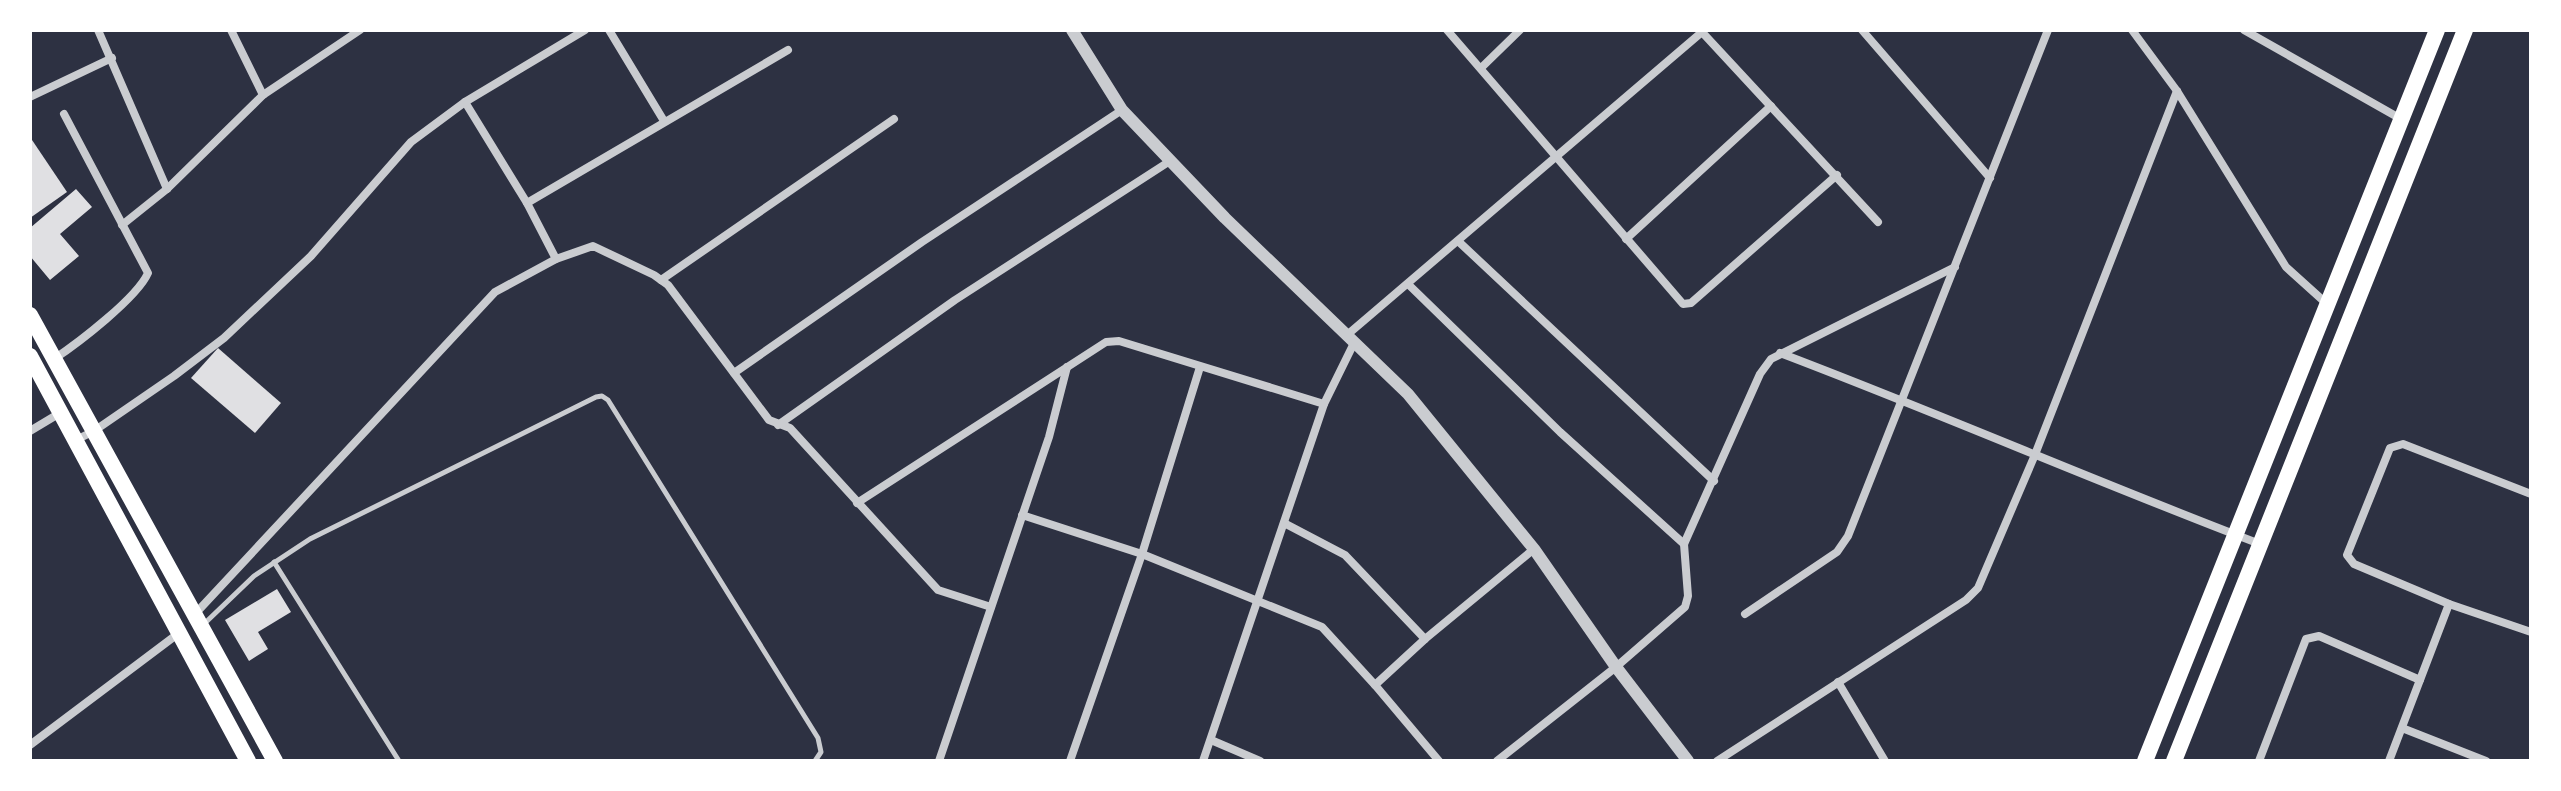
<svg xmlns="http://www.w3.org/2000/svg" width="2561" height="791" viewBox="0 0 2561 791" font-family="'Sofia Sans Condensed',sans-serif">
<rect width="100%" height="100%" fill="#2d3142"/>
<g fill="#e0e0e3">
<path d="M 30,137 L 67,192 L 30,218 Z"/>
<path d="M 76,189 L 92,207 L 60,234 L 79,256 L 50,280 L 30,256 L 30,228 Z"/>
<path d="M 218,348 L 281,403 L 255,433 L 191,378 Z"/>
<path d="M 277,589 L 291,612 L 258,632 L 268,649 L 249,661 L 225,620 Z"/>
</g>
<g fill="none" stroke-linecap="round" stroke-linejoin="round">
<g stroke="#caccd0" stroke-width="5">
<path d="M 274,562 L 399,761"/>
<path d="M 205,623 L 254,576 L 310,539 L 596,397 L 602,396 L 608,400 L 818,738 L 821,752 L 815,761"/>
</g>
<g stroke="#caccd0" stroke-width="8">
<path d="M 98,30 L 167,189"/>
<path d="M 231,30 L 263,95"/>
<path d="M 609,30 L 664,121"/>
<path d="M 1447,30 L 1683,304 L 1691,303 L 1837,175"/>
<path d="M 1862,30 L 1990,178"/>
<path d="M 2132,30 L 2177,91 L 2286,267 L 2327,304"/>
<path d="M 2244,30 L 2401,119"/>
<path d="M 1701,31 L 1878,222"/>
<path d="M 1481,68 L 1520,30"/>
<path d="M 30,97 L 112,58"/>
<path d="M 465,102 L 527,203 L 556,259"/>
<path d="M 527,203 L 788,50"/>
<path d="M 122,225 L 167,189 L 263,95 L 360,30"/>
<path d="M 1626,239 L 1771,106"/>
<path d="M 1458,241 L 1714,481"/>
<path d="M 661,280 L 894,119"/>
<path d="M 1409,285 L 1560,432 L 1684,544"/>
<path d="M 1347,335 L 1702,32"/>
<path d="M 1780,353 C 1941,414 2099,483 2260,544"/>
<path d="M 54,359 C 78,343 137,298 148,273 L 64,114"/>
<path d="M 734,373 L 922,242 L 1122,110"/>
<path d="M 778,425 L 955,300 L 1170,161"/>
<path d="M 30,431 L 60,413"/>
<path d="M 76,440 L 94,431 L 174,376 L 224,338 L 311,256 L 411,142 L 465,102 L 585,30"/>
<path d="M 2531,494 L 2403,444 L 2390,448 L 2347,555 L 2354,564 L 2449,604 L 2531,632"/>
<path d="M 857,503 L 1106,342 L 1119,341 L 1324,404"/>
<path d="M 1022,515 L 1142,554 L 1322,627 L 1375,685 L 1439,761"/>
<path d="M 1284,523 L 1345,555 L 1425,639"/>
<path d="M 195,614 L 495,292 L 556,259 L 593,246 L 654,275 L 668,285 L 769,420 L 790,428 L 938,590 L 991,607"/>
<path d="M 1745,614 L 1837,552 L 1848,536 L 2048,30"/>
<path d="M 1838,682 L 1885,761"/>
<path d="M 1375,685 L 1425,639 L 1534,549"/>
<path d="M 2402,728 L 2486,761"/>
<path d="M 1211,740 L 1260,761"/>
<path d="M 30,745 L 179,633"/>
<path d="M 939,761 L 1049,437 L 1067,367"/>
<path d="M 1070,761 L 1142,554 L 1200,367"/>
<path d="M 1203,761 L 1324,404 L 1354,343"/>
<path d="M 1497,761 L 1616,667 L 1685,607 L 1688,596 L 1684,544 L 1760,374 L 1771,359 L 1955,267"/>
<path d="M 1717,761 L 1966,600 L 1978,588 L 2034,457 L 2177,91"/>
<path d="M 2259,761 L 2306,639 L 2319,636 L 2420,680"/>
<path d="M 2389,761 L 2449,604"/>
</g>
<path stroke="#caccd0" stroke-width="12" d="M 1072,30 L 1122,110 L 1225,218 L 1408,394 L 1534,549 L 1616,667 L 1688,761"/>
<g stroke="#fff" stroke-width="16">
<path d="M 30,315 L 275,761"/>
<path d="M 30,356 L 248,761"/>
</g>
<g stroke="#fff" stroke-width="16">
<path d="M 2145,761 L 2437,30"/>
<path d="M 2174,761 L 2465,30"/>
</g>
</g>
<rect width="2561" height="791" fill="none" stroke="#ffffff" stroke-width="64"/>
</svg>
